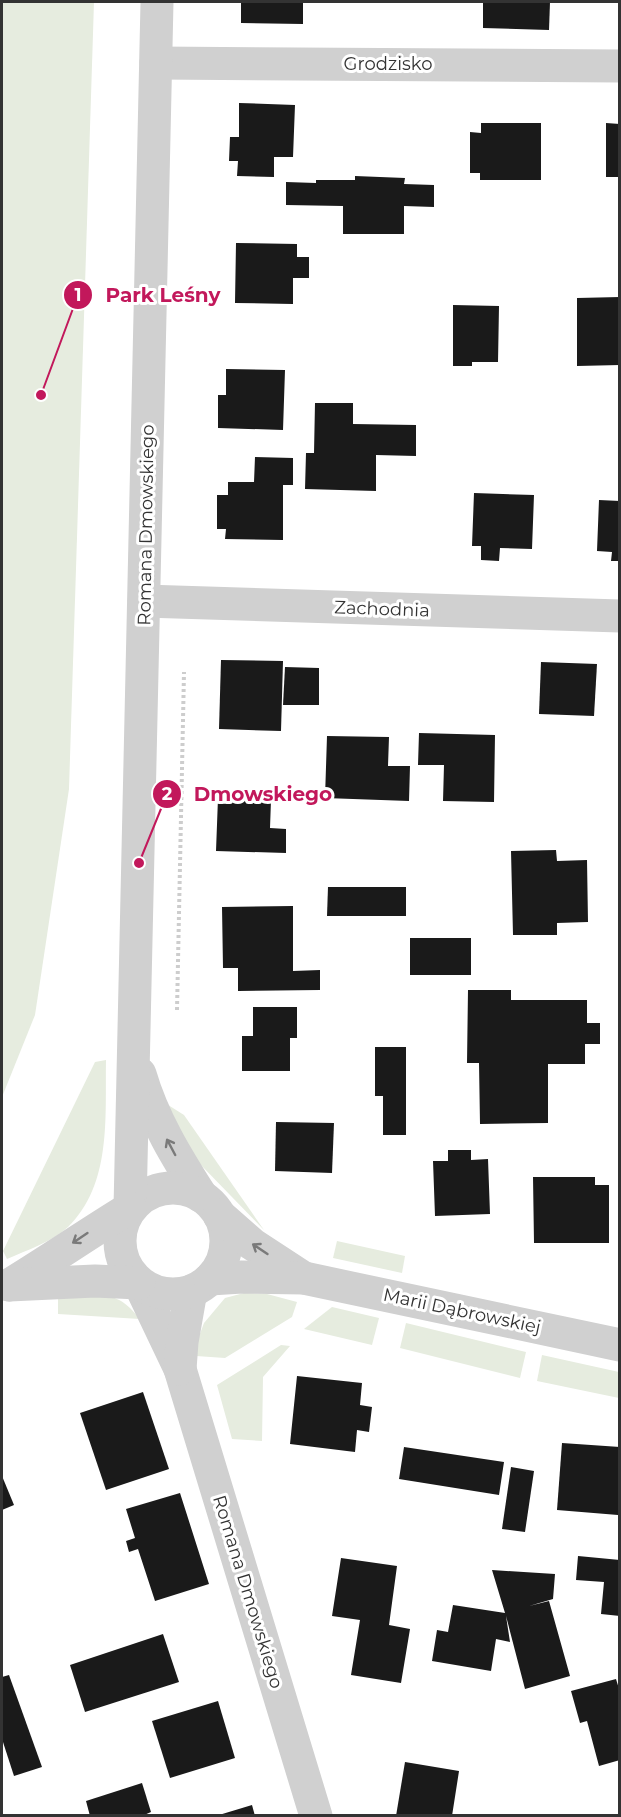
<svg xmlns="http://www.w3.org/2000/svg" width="621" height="1817" viewBox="0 0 621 1817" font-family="Montserrat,sans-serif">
<rect width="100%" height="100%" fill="#fff"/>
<g fill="#e6ecdf">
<path d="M 2,2 L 94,2 L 69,789 L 35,1015 L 2,1097 Z"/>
<path d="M 106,1060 C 105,1117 112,1184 68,1227 C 52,1242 27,1250 7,1259 L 3,1251 L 95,1062 Z"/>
<path d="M 165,1103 L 184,1115 L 264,1230 L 197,1161 Z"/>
<path d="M 337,1241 L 405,1256 L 402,1273 L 333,1258 Z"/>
<path d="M 244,1293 L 267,1294 L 297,1302 L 292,1317 L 225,1358 L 196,1356 L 198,1339 L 204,1323 L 225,1298 Z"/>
<path d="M 86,1294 C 114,1296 121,1296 140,1319 L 58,1314 L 58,1299 Z"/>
<path d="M 332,1307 L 379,1318 L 372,1345 L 304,1329 Z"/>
<path d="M 406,1323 L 526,1352 L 520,1378 L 400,1348 Z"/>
<path d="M 281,1345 L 290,1346 L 263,1377 L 262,1441 L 232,1439 L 217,1385 Z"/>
<path d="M 542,1355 L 619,1372 L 619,1398 L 537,1381 Z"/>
</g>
<g fill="#1a1a1a">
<path d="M 241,2 L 303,2 L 303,24 L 241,23 Z"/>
<path d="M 483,2 L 550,2 L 549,30 L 483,28 Z"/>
<path d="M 239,103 L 295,105 L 293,157 L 274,157 L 274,177 L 237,176 L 238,161 L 229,161 L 230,137 L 239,137 Z"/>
<path d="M 481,123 L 541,123 L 541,180 L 480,180 L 480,173 L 470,173 L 470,132 L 481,133 Z"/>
<path d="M 606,123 L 620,124 L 620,177 L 606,177 Z"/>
<path d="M 355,176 L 405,178 L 404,184 L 434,185 L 434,207 L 404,206 L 404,234 L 343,234 L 343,206 L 286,205 L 286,182 L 316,183 L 316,180 L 355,180 Z"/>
<path d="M 236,243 L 297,244 L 297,257 L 309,257 L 309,278 L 293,278 L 293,304 L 235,303 Z"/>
<path d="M 620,297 L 620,365 L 577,366 L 577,298 Z"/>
<path d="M 453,305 L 499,306 L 498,362 L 472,362 L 472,366 L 453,366 Z"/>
<path d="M 226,369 L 285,370 L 283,430 L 218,428 L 218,395 L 226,395 Z"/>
<path d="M 315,403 L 353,403 L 353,424 L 416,425 L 416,456 L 376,455 L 376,491 L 305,489 L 306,453 L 314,453 Z"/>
<path d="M 255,457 L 293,458 L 293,485 L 283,485 L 283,540 L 225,539 L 226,529 L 217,529 L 217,495 L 228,495 L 228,482 L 254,482 Z"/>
<path d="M 474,493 L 534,495 L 532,549 L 500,548 L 499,561 L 481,560 L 481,546 L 472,546 Z"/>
<path d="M 599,500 L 620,501 L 620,561 L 611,561 L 612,552 L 597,551 Z"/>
<path d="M 221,660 L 283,661 L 281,731 L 219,729 Z"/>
<path d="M 541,662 L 597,664 L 594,716 L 539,714 Z"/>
<path d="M 285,667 L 319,668 L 319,705 L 283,705 Z"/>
<path d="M 419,733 L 495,735 L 494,802 L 443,801 L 444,765 L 418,765 Z"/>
<path d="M 327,736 L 389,737 L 388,766 L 410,766 L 409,801 L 325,798 Z"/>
<path d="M 218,798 L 271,800 L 270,828 L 286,829 L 286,853 L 216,851 Z"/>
<path d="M 556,850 L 557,861 L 587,860 L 588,922 L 557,923 L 557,935 L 513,935 L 511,851 Z"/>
<path d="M 328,887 L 406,887 L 406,916 L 327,916 Z"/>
<path d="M 293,906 L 293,971 L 320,970 L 320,990 L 238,991 L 238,968 L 223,968 L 222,907 Z"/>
<rect x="410" y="938" width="61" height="37"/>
<path d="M 468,990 L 511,990 L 511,1000 L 587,1000 L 587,1023 L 600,1023 L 600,1044 L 585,1044 L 585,1064 L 548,1064 L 548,1123 L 480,1124 L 479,1063 L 467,1063 Z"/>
<path d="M 253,1007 L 297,1007 L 297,1038 L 290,1038 L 290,1071 L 242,1071 L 242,1036 L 253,1036 Z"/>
<path d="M 375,1047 L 406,1047 L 406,1135 L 383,1135 L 383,1096 L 375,1096 Z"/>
<path d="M 276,1122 L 334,1123 L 332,1173 L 275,1171 Z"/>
<path d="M 448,1150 L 471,1150 L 471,1160 L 488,1159 L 490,1214 L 435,1216 L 433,1161 L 448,1161 Z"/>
<path d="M 533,1177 L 595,1177 L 595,1185 L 609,1185 L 609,1243 L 534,1243 Z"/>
<path d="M 297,1376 L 362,1383 L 360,1405 L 372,1407 L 369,1432 L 357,1430 L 355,1452 L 290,1444 Z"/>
<path d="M 143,1392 L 169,1469 L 106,1490 L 80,1413 Z"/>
<path d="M 562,1443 L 620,1447 L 618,1515 L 557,1510 Z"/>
<path d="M 404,1447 L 504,1462 L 499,1495 L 399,1479 Z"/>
<path d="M 511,1467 L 534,1471 L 525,1532 L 502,1529 Z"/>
<path d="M 2,1476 L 14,1505 L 2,1510 Z"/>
<path d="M 180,1493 L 209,1584 L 155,1601 L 138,1549 L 129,1552 L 126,1541 L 135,1538 L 126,1509 Z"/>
<path d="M 578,1556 L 620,1560 L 620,1616 L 601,1614 L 604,1582 L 576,1580 Z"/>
<path d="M 341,1558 L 397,1566 L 389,1625 L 410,1629 L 401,1683 L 351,1675 L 360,1620 L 332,1616 Z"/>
<path d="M 492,1570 L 555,1574 L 553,1599 L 529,1606 L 549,1601 L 570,1676 L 525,1689 L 506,1616 L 510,1642 L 496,1639 L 491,1671 L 432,1661 L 437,1630 L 448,1632 L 453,1605 L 505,1613 Z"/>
<path d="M 163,1634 L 179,1682 L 85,1712 L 70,1665 Z"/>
<path d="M 9,1675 L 42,1767 L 14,1776 L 2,1739 L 2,1677 Z"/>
<path d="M 616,1679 L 620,1692 L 620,1760 L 599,1766 L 587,1721 L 580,1723 L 571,1691 Z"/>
<path d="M 218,1701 L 235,1758 L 170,1778 L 152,1721 Z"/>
<path d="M 405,1762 L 459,1771 L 452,1816 L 396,1816 Z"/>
<path d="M 142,1783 L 151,1812 L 142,1816 L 90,1816 L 86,1801 Z"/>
<path d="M 252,1805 L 255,1816 L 219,1816 L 219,1815 Z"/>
</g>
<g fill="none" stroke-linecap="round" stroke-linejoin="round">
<path stroke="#cdcdcd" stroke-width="4" stroke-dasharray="3 3" stroke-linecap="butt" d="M 177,1010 L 184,672"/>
<g stroke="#d0d0d0" stroke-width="33">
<path d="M 156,63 L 620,66"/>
<path d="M 144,601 L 620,616"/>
<path d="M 139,1283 L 180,1369 L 316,1816"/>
<path d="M 180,1369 L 182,1342 L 191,1291"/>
</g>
<g stroke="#d0d0d0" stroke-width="33">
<path d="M 140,1074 C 153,1119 177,1158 202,1197"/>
<circle cx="173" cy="1241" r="53"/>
<path d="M 130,1208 L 157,2"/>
<path d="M 219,1215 L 252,1244 L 304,1278"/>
<path d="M 210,1279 L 242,1277 L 304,1278 L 620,1345"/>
<path d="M 9,1285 C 50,1260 89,1233 130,1208"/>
<path d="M 9,1285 L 95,1281 L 139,1283"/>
</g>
</g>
<defs><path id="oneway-shaft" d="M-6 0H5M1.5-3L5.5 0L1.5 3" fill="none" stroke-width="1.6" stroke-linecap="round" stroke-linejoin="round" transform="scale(1.5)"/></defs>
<g stroke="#7a7a7a">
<use href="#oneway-shaft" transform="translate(171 1147) rotate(-118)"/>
<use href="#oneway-shaft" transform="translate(80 1238) rotate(146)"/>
<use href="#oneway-shaft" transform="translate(260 1249) rotate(-146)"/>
</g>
<g text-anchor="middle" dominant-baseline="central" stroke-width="6" stroke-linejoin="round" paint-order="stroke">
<g font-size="18" fill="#333" stroke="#fff">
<text x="388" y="64">Grodzisko</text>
<text transform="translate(146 525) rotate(-89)">Romana Dmowskiego</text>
<text transform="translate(382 609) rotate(2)">Zachodnia</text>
<text transform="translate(462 1311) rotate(12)">Marii Dąbrowskiej</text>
<text transform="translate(248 1592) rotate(73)">Romana Dmowskiego</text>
</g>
</g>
<path fill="none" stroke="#c2185b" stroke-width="2" d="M41 395L78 295M139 863L167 794"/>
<g fill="#c2185b" stroke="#fff" stroke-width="2">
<circle cx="41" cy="395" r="6"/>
<circle cx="139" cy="863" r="6"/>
<circle cx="78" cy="295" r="15"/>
<circle cx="167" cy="794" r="15"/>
</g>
<g font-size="18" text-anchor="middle" font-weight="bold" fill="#fff">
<text x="78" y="301">1</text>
<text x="167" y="800">2</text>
</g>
<g font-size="20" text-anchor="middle" font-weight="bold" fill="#c2185b" stroke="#fff" stroke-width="6" stroke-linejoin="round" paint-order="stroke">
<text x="163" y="302">Park Leśny</text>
<text x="263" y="801">Dmowskiego</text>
</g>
<rect width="621" height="1817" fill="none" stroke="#333333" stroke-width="6"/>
</svg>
